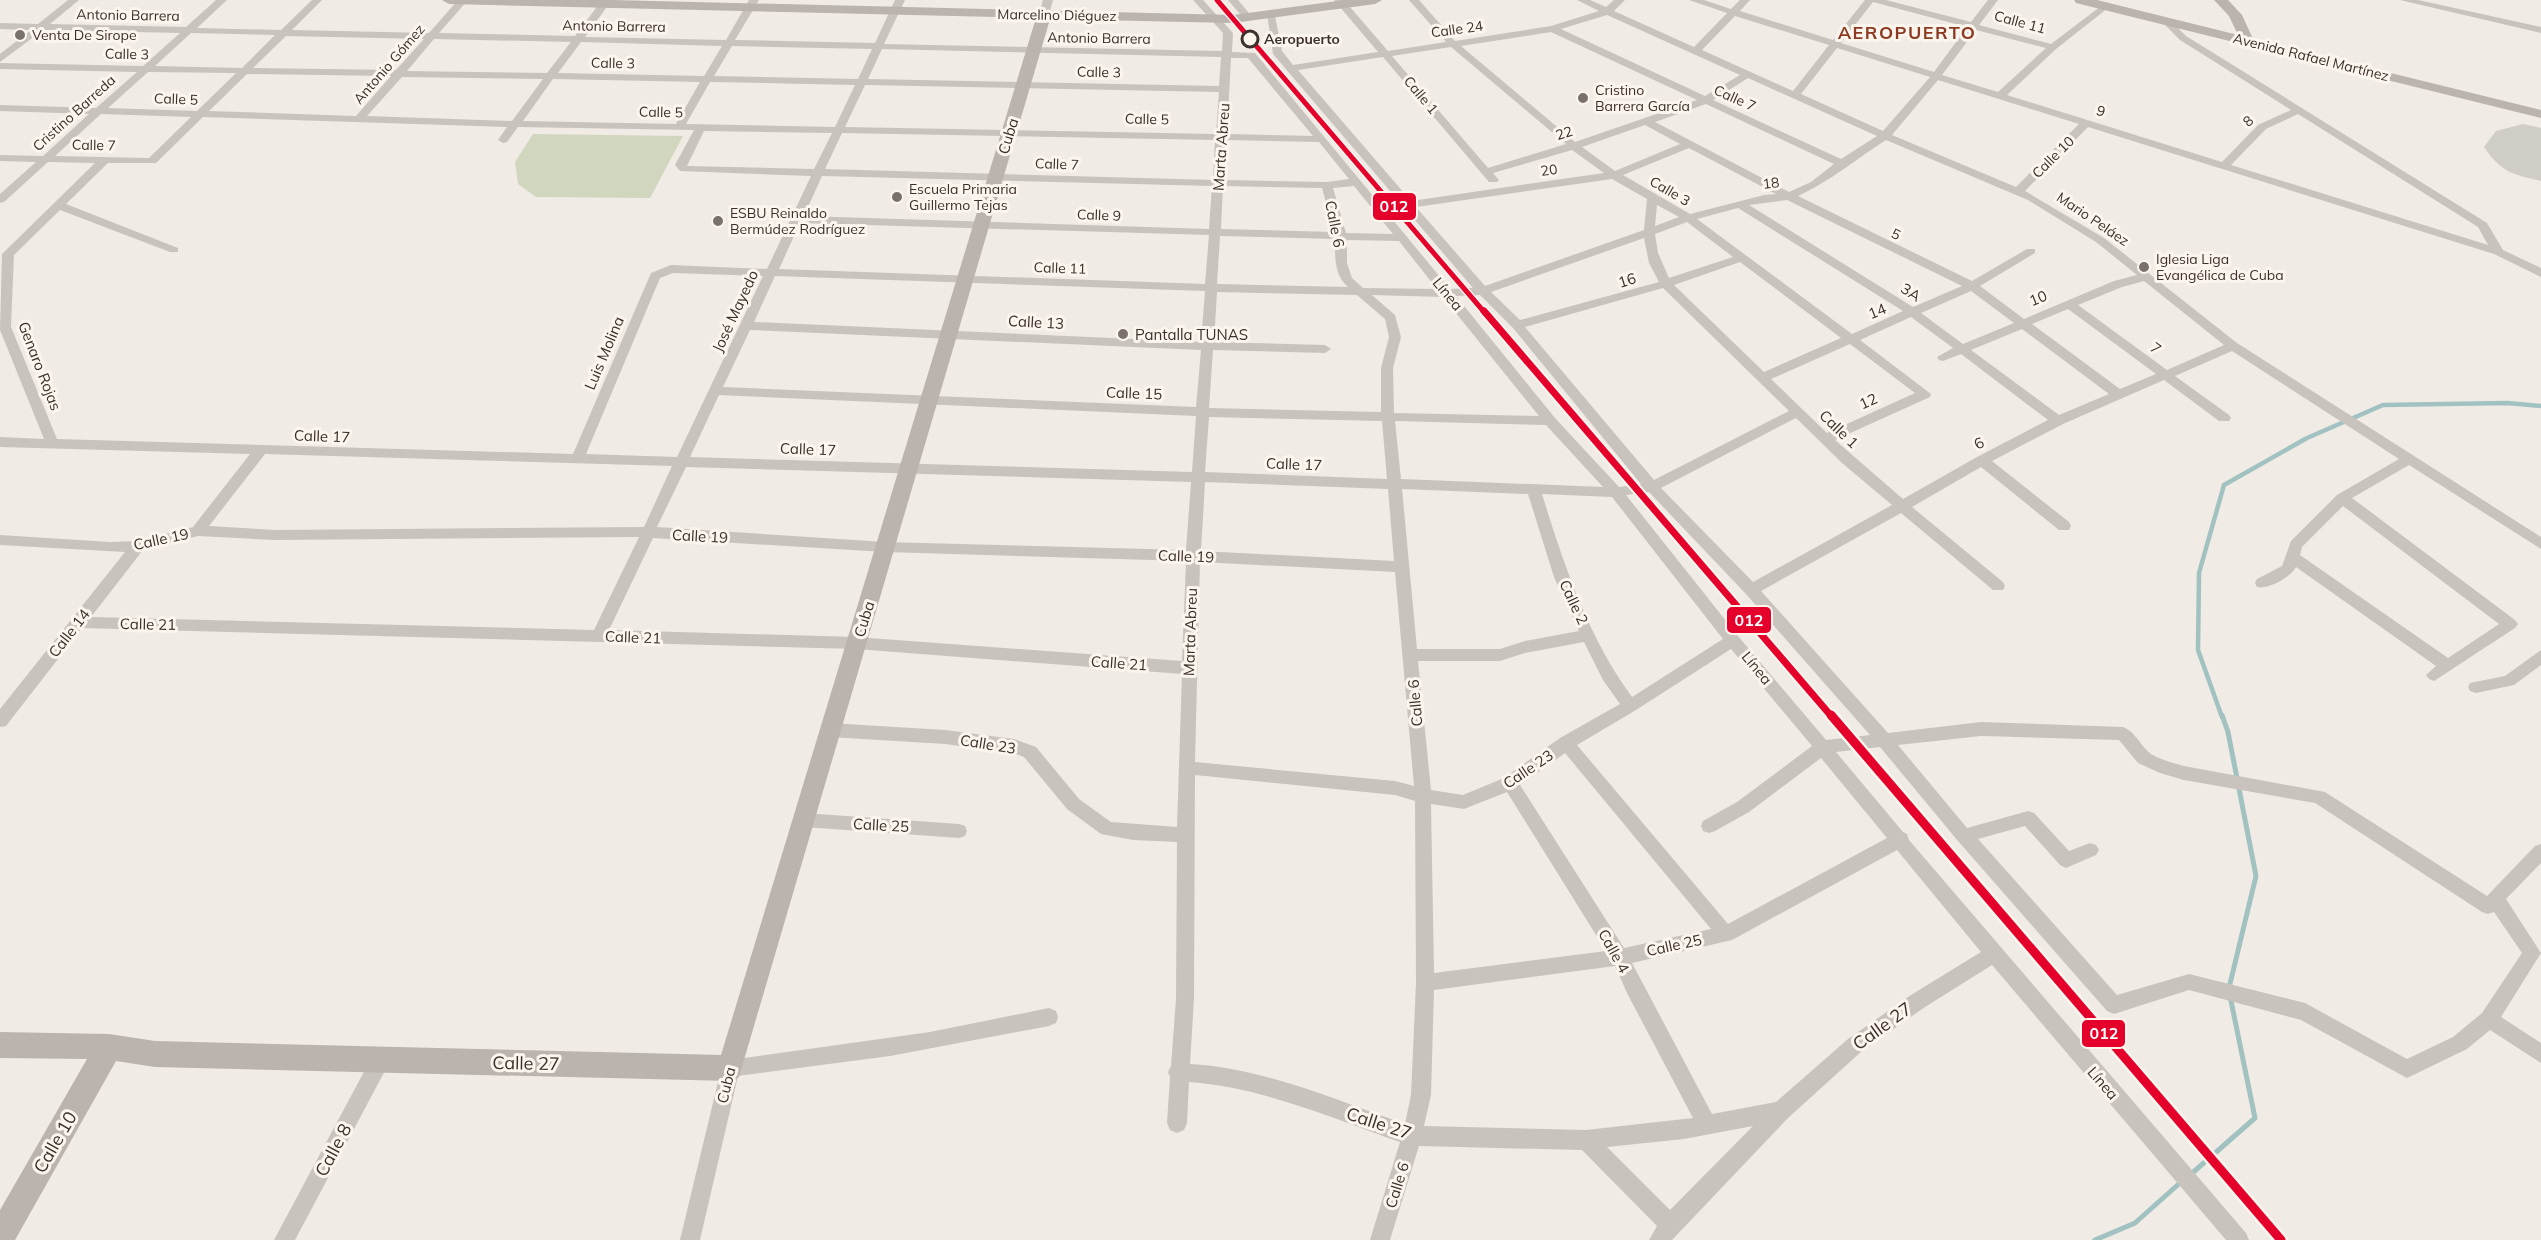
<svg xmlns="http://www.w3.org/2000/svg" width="2541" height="1240" viewBox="0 0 2541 1240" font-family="Mulish,sans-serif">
<rect width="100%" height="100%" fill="#f0ebe5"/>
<path fill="#d1d6bf" d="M 533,134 L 683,136 L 650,198 L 536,197 L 518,184 L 515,162 Z"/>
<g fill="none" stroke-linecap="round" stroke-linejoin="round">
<path stroke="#a1c2c1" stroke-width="4.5" d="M 2222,717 L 2198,650 L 2199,573 L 2224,485 L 2307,438 L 2383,405 L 2507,403 L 2541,406"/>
<g stroke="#a1c2c1" stroke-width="5">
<path d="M 2222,715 L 2228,732 L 2256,876 L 2229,988"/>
<path d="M 2190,1175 L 2255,1118 L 2230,996"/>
<path d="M 2095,1240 L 2135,1223 L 2181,1182"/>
</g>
<path fill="#d0ccc6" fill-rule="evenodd" d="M 2523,124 L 2541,128 L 2541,181 C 2512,174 2502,173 2484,147 L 2496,131 Z"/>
<g fill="#c9c3be" fill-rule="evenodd">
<path d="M 68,0 L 79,0 L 50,24 L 186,27 L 216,0 L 227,0 L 197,28 L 281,30 L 312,0 L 322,0 L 292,30 L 429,33 L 458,0 L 468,0 L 439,33 L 575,36 L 602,0 L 612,0 L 585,37 L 726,40 L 749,0 L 759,0 L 735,40 L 875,43 L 895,0 L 905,0 L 884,44 L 1222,51 L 1223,33 L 1193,0 L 1203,0 L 1233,33 L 1232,52 L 1255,53 L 1450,289 L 1473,288 L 1273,54 L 1267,14 L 1275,16 L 1282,51 L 1293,65 L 1378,52 L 1334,0 L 1344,0 L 1388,51 L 1446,42 L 1409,0 L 1419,0 L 1455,41 L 1551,26 L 1599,11 L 1577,0 L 1590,0 L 1606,7 L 1614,0 L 1625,0 L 1614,11 L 1694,47 L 1727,13 L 1689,0 L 1704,0 L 1731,9 L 1740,0 L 1750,0 L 1740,11 L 1833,40 L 1865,0 L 1886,0 L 1971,22 L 1988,0 L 1998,0 L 1979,25 L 2051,44 L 2105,3 L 2108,4 L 2108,8 L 2056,49 L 2007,95 L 2222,162 L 2258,125 L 2291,110 L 2180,40 L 2162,22 L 2170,20 L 2186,36 L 2487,223 L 2503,250 L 2541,268 L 2541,277 L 2494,254 L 2088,127 L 2025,191 L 2104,238 L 2237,343 L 2541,537 L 2541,549 L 2409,465 L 2352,498 L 2515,620 L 2518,624 L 2515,628 L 2434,681 L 2429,679 L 2426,675 L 2436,666 L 2296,567 C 2291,577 2268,590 2257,587 L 2255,583 L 2257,579 L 2282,566 L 2291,541 L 2337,495 L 2399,459 L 2232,351 L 2175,376 L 2229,415 L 2231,418 L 2229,421 L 2219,421 L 2164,380 L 2063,424 L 1992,461 L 2069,522 L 2071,526 L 2069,530 L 2059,530 L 1981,467 L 1912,507 L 2003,582 L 2005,586 L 2003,590 L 1993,590 L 1901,513 L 1761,591 L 1888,733 L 1981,722 L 2123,727 C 2136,732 2141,747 2151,754 C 2161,760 2173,763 2184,766 L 2325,792 L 2487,896 L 2535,846 L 2541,844 L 2541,863 L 2506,899 L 2541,953 L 2501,1017 L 2541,1043 L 2541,1063 L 2490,1030 L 2467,1049 L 2407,1078 L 2301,1020 L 2189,990 L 2114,1014 L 2107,1011 L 1958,841 L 1880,747 L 1836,752 L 1903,832 L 1907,834 L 1909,840 L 2246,1233 L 2249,1240 L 2226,1240 L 1992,965 L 1925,1007 L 1862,1051 L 1788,1118 L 1672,1240 L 1649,1240 L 1657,1226 L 1582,1150 L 1419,1146 L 1390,1240 L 1370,1240 L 1400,1142 C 1332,1118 1262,1087 1189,1082 L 1187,1123 L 1184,1130 L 1177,1133 L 1170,1130 L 1167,1123 L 1170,1077 L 1168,1072 L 1171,1066 L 1176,999 L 1177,842 L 1133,840 L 1101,834 L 1067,809 L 1024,757 L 1013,753 L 945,744 L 830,737 L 824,735 L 822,730 L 824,725 L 830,723 L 945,730 L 1014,739 L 1036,747 L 1079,799 L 1111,822 L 1177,827 L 1182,674 L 856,649 L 82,628 L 6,726 L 0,727 L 0,709 L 125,552 L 0,545 L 0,535 L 110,542 L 138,541 L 193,527 L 250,454 L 0,447 L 0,437 L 44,439 L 0,330 L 2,254 L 95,163 L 48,162 L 4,202 L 0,203 L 0,194 L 36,162 L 0,161 L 0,155 L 43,156 L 89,114 L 0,111 L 0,105 L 96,108 L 137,72 L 0,69 L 0,63 L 143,66 L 180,33 L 43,30 L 0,62 L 0,54 L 31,30 L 0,29 L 0,23 L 38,24 ZM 1873,2 L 1967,27 L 1934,72 L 1841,43 ZM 1607,15 L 1740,75 L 1705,96 L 1561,29 ZM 1735,16 L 1829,45 L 1793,91 L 1702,50 ZM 1976,30 L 2046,48 L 1998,92 L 1942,75 ZM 1551,32 L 1697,100 L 1575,142 L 1461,46 ZM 191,33 L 275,35 L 242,68 L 155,66 ZM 286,36 L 424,39 L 396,70 L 253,68 ZM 434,39 L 571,42 L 547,73 L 407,71 ZM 581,42 L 722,46 L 704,76 L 558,73 ZM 732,46 L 872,49 L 858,79 L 714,76 ZM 1451,47 L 1566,144 L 1488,168 L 1392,56 ZM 1837,48 L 1930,77 L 1883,131 L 1801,94 ZM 882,49 L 1221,57 L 1219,86 L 868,79 ZM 1383,57 L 1489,182 L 1497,182 L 1499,180 L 1493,173 L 1572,150 L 1604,173 L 1411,201 L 1298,70 ZM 1231,58 L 1248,58 L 1313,136 L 1227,134 ZM 148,72 L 236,73 L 197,111 L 108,108 ZM 247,74 L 391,76 L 356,116 L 209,111 ZM 402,77 L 543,79 L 512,121 L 367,116 ZM 1748,78 L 1877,136 L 1841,159 L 1713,100 ZM 553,79 L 700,82 L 676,124 L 523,121 ZM 1938,80 L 2079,124 L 2016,187 L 1892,135 ZM 710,82 L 855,85 L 835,127 L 686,124 ZM 865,85 L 1219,92 L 1216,134 L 845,127 ZM 1706,104 L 1834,164 L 1811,182 L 1789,192 L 1655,122 ZM 101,114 L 191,117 L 149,158 L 55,156 ZM 2298,114 L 2478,227 L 2488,245 L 2231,165 L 2266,129 ZM 203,117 L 507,127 L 498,140 L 503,143 L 507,142 L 518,127 L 694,130 L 675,165 L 680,171 L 811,176 L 767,269 L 671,265 L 651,273 L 573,454 L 57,439 L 11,327 L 14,255 L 60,210 L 170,252 L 178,252 L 178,248 L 66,204 L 108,163 L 156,163 ZM 1645,125 L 1680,144 L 1615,171 L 1582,147 ZM 704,131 L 832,133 L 814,169 L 687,166 ZM 842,133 L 1215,140 L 1213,180 L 825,169 ZM 1226,140 L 1319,142 L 1349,179 L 1327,182 L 1224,180 ZM 1886,140 L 2028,200 L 2096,242 L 2137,275 L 2114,281 L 2024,319 L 1980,286 L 2035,253 L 2035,249 L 2027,249 L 1972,281 L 1798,196 C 1829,182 1856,159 1886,140 ZM 1689,148 L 1776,194 L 1764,195 L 1690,214 L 1623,175 ZM 822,176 L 1212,186 L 1209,229 L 804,216 ZM 1612,179 L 1647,199 L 1644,230 L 1485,286 L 1416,207 ZM 1223,186 L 1322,188 L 1334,232 L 1221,229 ZM 1354,186 L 1393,234 L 1346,233 L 1333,188 ZM 1787,200 L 1962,286 L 1913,307 L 1749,205 ZM 1657,205 L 1679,217 L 1655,226 ZM 1738,208 L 1903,311 L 1852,334 L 1697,219 ZM 1687,222 L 1733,257 L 1669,278 L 1658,253 L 1655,234 ZM 800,223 L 1209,235 L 1205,284 L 779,269 ZM 1220,236 L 1335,239 C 1335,257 1334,275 1348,287 L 1217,284 ZM 1644,238 L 1649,263 L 1659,282 L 1520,320 L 1491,292 ZM 1347,240 L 1399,241 L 1437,289 L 1363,288 L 1352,278 L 1347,263 ZM 1740,262 L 1841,338 L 1764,372 L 1674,285 ZM 673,273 L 763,276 L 677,457 L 586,454 L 660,278 ZM 775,276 L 1205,291 L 1201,342 L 754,322 ZM 2144,281 L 2224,345 L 2167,370 L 2078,305 L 2122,287 ZM 1663,288 L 1789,411 L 1654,480 L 1525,327 ZM 1971,291 L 2014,323 L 1963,344 L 1921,313 ZM 1217,292 L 1357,295 L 1385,319 L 1389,337 L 1381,368 L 1381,412 L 1209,408 L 1213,350 L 1325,353 L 1331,349 L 1325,345 L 1214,342 ZM 1372,295 L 1443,297 L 1539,416 L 1394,413 L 1393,368 L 1401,337 L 1395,315 ZM 1480,295 L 1513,328 L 1641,484 L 1619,487 L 1555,418 L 1456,296 ZM 2068,309 L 2156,374 L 2120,389 L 2032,324 ZM 1911,317 L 1953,348 L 1937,357 L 1939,360 L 1943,361 L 1961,354 L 2048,420 L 1977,457 L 1903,499 L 1835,440 L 1930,397 L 1931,394 L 1860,340 ZM 2022,329 L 2109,394 L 2059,415 L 1971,350 ZM 750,330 L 1201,350 L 1196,407 L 723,387 ZM 1850,344 L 1915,393 L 1827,433 L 1771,379 ZM 719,395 L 1196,416 L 1192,472 L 690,457 ZM 1209,417 L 1382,421 L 1387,479 L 1205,472 ZM 1796,418 L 1842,463 L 1892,505 L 1753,582 L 1661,488 ZM 1395,421 L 1546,425 L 1603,487 L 1401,479 ZM 265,454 L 672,466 L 644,527 L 275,530 L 209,526 ZM 686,467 L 1191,482 L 1186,550 L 885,542 L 657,527 ZM 1205,482 L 1388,489 L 1394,561 L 1201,551 ZM 1402,489 L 1528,494 L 1554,577 L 1579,631 L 1525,641 L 1500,649 L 1417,649 ZM 1649,492 L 1746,594 L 1870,735 L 1826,740 L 1738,636 L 1626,495 ZM 1542,494 L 1612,497 L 1723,639 L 1632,697 C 1588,637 1564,565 1542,494 ZM 2343,506 L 2499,624 L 2448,658 L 2300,555 L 2302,547 ZM 198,536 L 275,540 L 639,537 L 594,630 L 91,617 L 143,550 ZM 653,538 L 885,552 L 1186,561 L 1182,661 L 856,637 L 609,630 ZM 1200,562 L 1395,572 L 1414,786 L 1395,781 L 1195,762 ZM 1584,642 L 1603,680 L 1620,704 L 1560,738 L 1504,778 L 1463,795 L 1431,790 L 1418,661 L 1500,661 L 1525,653 ZM 1731,649 L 1812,746 L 1737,802 L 1703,821 L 1701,826 L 1703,831 L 1709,833 L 1715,831 L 1749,812 L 1821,758 L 1887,838 L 1728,924 L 1577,745 L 1636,710 ZM 1981,736 L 2119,740 L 2138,763 L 2160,773 L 2184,780 L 2315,803 L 2482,912 L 2488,914 L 2494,912 L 2522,953 L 2482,1013 L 2453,1037 L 2407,1059 L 2305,1003 L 2189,974 L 2117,995 L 1978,839 L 2025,826 L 2060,865 L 2066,868 L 2096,855 L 2099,850 L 2096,845 L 2090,843 L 2069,851 L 2034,813 L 2028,811 L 1967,828 L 1898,745 ZM 1565,753 L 1711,929 L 1624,948 L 1520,785 ZM 1195,775 L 1395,795 L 1415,801 L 1416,983 L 1411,1095 L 1405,1124 C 1335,1100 1264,1068 1190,1064 L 1194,999 ZM 1507,792 L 1606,951 L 1434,973 L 1431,804 L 1464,809 ZM 1897,850 L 1981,952 L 1911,995 L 1848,1039 L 1776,1102 L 1712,1114 L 1632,963 L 1732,940 ZM 1615,966 L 1628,995 L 1693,1118 L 1586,1130 L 1424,1126 L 1431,1095 L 1434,990 ZM 1753,1126 L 1670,1210 L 1607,1147 L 1684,1139 Z"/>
<path d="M 1043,0 L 1053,0 L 1049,15 L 1044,18 L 1039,15 Z"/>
<path d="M 1228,0 L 1238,0 L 1253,18 L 1251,20 L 1245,20 Z"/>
<path d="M 2400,0 L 2418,0 L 2541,27 L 2541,33 Z"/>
<path d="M 2541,650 L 2541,665 L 2514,685 L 2476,693 L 2470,691 L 2468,687 L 2470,683 L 2505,676 Z"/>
<path d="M 804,813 L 959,824 L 965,826 L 967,831 L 965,836 L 959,838 L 804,827 L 798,825 L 796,820 L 798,815 Z"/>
<path d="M 1049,1008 L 1056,1011 L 1058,1017 L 1056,1023 L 1049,1026 L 890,1056 L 738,1076 L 700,1240 L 680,1240 L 723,1061 L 930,1032 Z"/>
<path d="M 381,1050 L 388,1053 L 390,1059 L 388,1065 L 295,1240 L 274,1240 L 374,1053 Z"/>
</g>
<g fill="#bab3ae" fill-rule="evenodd">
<path d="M 442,0 L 613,0 L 1233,15 L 1345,0 L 1382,0 L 1375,4 L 1233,23 L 1050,19 L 739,1077 L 730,1081 L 155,1067 L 116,1061 L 15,1240 L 0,1240 L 0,1210 L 87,1059 L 0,1058 L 0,1032 L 109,1034 L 155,1041 L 721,1055 L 1036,18 L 449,4 Z"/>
<path d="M 2074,0 L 2097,0 L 2238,35 L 2229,16 L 2214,0 L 2228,0 L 2242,15 L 2253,39 L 2541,110 L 2541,118 L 2076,3 Z"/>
</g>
<g stroke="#fbf5ee" stroke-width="8">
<path id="rail-1-far2" d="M 1217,0 L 1485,313"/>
</g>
<g stroke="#fbf5ee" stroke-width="11">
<path id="rail-1-far1" d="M 1484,311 L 1832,717"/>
</g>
<g stroke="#fbf5ee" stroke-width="14">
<path id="rail-1" d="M 1831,715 L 2281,1240"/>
</g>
<use href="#rail-1-far2" stroke="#e4002b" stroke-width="5"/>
<use href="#rail-1-far1" stroke="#e4002b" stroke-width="7"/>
<use href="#rail-1" stroke="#e4002b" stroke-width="9"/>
</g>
<g fill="#7a716c" stroke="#fbf5ee" stroke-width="2">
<circle cx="20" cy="35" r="6"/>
<circle cx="1583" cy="98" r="6"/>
<circle cx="897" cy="197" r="6"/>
<circle cx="718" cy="221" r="6"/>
<circle cx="2144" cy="267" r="6"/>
<circle cx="1123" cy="334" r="6"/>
</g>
<circle fill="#fbf5ee" stroke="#3b302b" stroke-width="3" cx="1250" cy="39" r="8"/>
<g text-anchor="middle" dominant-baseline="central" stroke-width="6" stroke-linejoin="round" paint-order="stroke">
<g font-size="14" fill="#3b302b" stroke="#fbf5ee">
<text transform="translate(128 15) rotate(1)">Antonio Barrera</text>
<text transform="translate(1057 15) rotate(1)">Marcelino Diéguez</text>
<text transform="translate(2020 22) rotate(15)">Calle 11</text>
<text transform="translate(614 26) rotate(1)">Antonio Barrera</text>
<text transform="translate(1457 29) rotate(-8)">Calle 24</text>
<text transform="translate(1099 38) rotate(1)">Antonio Barrera</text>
<text transform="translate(127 54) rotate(1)">Calle 3</text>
<text transform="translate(2311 57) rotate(14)">Avenida Rafael Martínez</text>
<text transform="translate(613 63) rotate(1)">Calle 3</text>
<text transform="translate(389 64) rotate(-49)">Antonio Gómez</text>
<text transform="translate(1099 72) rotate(1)">Calle 3</text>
<text transform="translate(1421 95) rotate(50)">Calle 1</text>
<text transform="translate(1735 98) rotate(24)">Calle 7</text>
<text transform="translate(176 99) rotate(2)">Calle 5</text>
<text transform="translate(2101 111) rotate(17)">9</text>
<text transform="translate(661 112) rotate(1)">Calle 5</text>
<text transform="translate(74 113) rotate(-42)">Cristino Barreda</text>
<text transform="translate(1147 119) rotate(1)">Calle 5</text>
<text transform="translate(2248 121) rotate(-42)">8</text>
<text transform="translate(1564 133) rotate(-17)">22</text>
<text transform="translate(94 145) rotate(1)">Calle 7</text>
<text transform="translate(2053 157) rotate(-45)">Calle 10</text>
<text transform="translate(1057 164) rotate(2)">Calle 7</text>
<text transform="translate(1549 170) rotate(-8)">20</text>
<text transform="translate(1771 183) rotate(-7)">18</text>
<text transform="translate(1670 191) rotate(30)">Calle 3</text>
<text transform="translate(1099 215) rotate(2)">Calle 9</text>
<text transform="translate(2093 219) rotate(34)">Mario Peláez</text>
<text transform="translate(1896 234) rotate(26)">5</text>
<text transform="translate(1060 268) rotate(2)">Calle 11</text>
</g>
<g font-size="14" fill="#3b302b" stroke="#fbf5ee" text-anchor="start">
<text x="32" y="35">Venta De Sirope</text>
<text x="1595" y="90">Cristino<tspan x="1595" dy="16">Barrera García</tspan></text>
<text x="909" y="189">Escuela Primaria<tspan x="909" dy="16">Guillermo Tejas</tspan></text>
<text x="730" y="213">ESBU Reinaldo<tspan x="730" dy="16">Bermúdez Rodríguez</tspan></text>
<text x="2156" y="259">Iglesia Liga<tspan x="2156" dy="16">Evangélica de Cuba</tspan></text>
</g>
<g font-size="14" font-weight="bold" fill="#3b302b" stroke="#fbf5ee" text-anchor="start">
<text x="1264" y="39">Aeropuerto</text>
</g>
<g font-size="15" fill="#3b302b" stroke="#fbf5ee">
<text transform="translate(1008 136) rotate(-73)">Cuba</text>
<text transform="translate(1221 147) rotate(-86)">Marta Abreu</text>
<text transform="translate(1335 224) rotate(79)">Calle 6</text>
<text transform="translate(1627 280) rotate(-17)">16</text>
<text transform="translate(1911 292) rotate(32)">3A</text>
<text transform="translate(1448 294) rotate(50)">Línea</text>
<text transform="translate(2038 298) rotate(-22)">10</text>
<text transform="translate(735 311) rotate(-65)">José Mayedo</text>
<text transform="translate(1877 311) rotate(-22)">14</text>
<text transform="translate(1036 322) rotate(3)">Calle 13</text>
<text transform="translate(2156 348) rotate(37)">7</text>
<text transform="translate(604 353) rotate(-67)">Luis Molina</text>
<text transform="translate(40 366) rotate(69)">Genaro Rojas</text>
<text transform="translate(1134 393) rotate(2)">Calle 15</text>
<text transform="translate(1868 401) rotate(-24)">12</text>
<text transform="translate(1839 429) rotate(44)">Calle 1</text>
<text transform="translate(322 436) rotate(2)">Calle 17</text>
<text transform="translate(1979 443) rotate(-28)">6</text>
<text transform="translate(808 449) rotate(2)">Calle 17</text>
<text transform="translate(1294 464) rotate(2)">Calle 17</text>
<text transform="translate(700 536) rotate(3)">Calle 19</text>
<text transform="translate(161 539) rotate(-12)">Calle 19</text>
<text transform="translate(1186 556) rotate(2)">Calle 19</text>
<text transform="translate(1574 602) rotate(65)">Calle 2</text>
<text transform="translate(864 619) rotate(-73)">Cuba</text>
<text transform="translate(148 624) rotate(1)">Calle 21</text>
<text transform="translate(1190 632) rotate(-88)">Marta Abreu</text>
<text transform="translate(69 633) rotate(-52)">Calle 14</text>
<text transform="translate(633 637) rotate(2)">Calle 21</text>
<text transform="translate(1119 663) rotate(4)">Calle 21</text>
<text transform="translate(1757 668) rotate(50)">Línea</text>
<text transform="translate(1415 703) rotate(-95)">Calle 6</text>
<text transform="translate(988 744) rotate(9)">Calle 23</text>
<text transform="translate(1528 769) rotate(-34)">Calle 23</text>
<text transform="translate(881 825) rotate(3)">Calle 25</text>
<text transform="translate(1674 945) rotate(-12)">Calle 25</text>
<text transform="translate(1614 951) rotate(61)">Calle 4</text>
<text transform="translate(2103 1083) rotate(49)">Línea</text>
<text transform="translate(726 1085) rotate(-76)">Cuba</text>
<text transform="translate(1397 1185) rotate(-73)">Calle 6</text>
</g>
<g font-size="15" fill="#3b302b" stroke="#fbf5ee" text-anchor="start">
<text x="1135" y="334">Pantalla TUNAS</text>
</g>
<g font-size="18" font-weight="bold" letter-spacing="1.5" fill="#8c3b22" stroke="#fbf5ee">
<text x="1907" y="32">AEROPUERTO</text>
</g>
<g font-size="18" fill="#3b302b" stroke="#fbf5ee">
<text transform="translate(1882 1026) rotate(-36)">Calle 27</text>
<text transform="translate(526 1063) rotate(1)">Calle 27</text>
<text transform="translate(1379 1123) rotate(18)">Calle 27</text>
<text transform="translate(55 1142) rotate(-60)">Calle 10</text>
<text transform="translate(333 1150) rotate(-62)">Calle 8</text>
</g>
</g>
<g stroke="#fbf5ee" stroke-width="2">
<rect x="1372" y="192" width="45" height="29" rx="6" fill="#e4002b"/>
<rect x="1726" y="606" width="46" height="28" rx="6" fill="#e4002b"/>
<rect x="2081" y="1019" width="45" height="29" rx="6" fill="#e4002b"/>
</g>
<g font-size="16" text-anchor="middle" font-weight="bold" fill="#fff">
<text x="1394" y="212">012</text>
<text x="1749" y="626">012</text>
<text x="2104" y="1039">012</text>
</g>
</svg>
